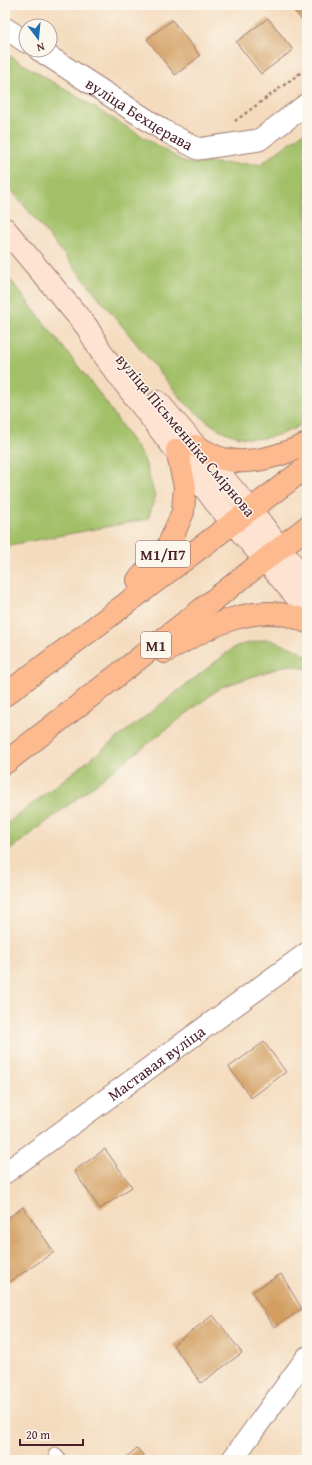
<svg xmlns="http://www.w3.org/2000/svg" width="312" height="1465" viewBox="0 0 312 1465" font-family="'Gentium Book Plus',serif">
<rect width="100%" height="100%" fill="#fbf7ec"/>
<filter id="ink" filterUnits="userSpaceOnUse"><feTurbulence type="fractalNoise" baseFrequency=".025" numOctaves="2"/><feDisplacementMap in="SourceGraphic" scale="8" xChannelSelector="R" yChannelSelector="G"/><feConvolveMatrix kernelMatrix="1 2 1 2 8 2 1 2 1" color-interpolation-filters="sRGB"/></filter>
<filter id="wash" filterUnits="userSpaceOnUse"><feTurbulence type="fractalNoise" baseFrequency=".012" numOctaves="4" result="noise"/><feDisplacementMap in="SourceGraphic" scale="16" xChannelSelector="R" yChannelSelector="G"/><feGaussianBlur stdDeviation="0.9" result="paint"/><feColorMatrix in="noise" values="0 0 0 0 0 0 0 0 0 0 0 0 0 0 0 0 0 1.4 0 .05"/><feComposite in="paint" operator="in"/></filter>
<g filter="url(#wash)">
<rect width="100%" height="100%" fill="#f4dbbe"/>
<g fill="#a2c068" stroke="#76704a">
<path d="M 5,53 L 186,163 L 261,164 L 307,130 L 307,421 C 279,439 248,446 217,428 C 205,421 194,410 183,401 L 5,182 Z"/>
<path d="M 5,273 L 103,398 L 144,459 L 155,497 L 148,519 L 5,546 Z"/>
<path d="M 268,639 L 298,650 L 307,656 L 307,669 L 288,665 L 221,687 L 5,854 L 5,825 L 236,646 Z"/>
</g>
<g id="blocks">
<g fill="#d29d5e">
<path d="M 289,5 L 307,5 L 307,24 L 306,25 Z"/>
<path d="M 268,18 L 293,50 L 261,74 L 236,42 Z"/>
<path d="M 172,20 L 200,56 L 175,75 L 147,39 Z"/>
<path d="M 264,1042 L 286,1072 L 251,1098 L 229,1067 Z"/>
<path d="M 105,1149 L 132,1187 L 100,1209 L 74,1171 Z"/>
<path d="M 23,1207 L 54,1252 L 5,1285 L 5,1220 Z"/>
<path d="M 281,1274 L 302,1309 L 274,1327 L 252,1292 Z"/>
<path d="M 213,1315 L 242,1353 L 201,1383 L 173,1345 Z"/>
<path d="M 137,1448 L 147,1460 L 123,1460 Z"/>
</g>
</g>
</g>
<g filter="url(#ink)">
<use href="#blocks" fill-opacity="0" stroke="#9f7d74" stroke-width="1"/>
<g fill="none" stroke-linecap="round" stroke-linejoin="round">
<g stroke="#9f7d74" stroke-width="13">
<path id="lane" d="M 55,1453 L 61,1460"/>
</g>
<g stroke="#9f7d74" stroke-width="23">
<g id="street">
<path d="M 5,28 L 26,42"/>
<path id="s1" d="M 39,50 L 163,130 L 198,149 L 259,140 L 307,104"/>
<path id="s2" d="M 5,1173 L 307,953"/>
<path d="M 232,1460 L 307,1357"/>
</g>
</g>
<g stroke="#9f7d74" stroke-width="24">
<g id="secondary">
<path d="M 5,229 L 87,327 L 103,355 L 216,503 L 307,609"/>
<path d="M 158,402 L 250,509 L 307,583"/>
</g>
</g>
<g stroke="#9f7d74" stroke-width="24">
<g id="highway">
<path d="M 195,446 C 204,450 214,457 223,459 C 251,466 282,455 307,444"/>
<path d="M 138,580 L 166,551 L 183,512 L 185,487 L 177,450"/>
<path d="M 165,652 C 207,627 258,598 307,622"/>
<path d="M 5,695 L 307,467"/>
<path d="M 5,763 L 307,527"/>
</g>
</g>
<path stroke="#9f7d74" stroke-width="2.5" stroke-dasharray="3 3" stroke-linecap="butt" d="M 235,121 L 307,68"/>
<use href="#lane" stroke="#fff" stroke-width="11"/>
<use href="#street" stroke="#fff" stroke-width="21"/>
<use href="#secondary" stroke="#fee3d2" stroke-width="22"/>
<use href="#highway" stroke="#fcba8e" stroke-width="22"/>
</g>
</g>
<g text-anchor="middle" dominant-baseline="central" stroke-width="3" stroke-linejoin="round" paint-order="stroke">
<g fill="#fbf7ec" stroke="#7f6065" stroke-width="1">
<rect x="136" y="541" width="54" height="26" rx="3"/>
<rect x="141" y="632" width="30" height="26" rx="3"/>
</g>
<g font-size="15" font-weight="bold" fill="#4a1f2b">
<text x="163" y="554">М1/П7</text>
<text x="156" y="645">М1</text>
</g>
<g font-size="16" fill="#4a1f2b" stroke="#fbf7ec">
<text stroke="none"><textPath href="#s1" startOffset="119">вуліца Бехцерава</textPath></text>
<text transform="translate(186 435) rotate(50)">вуліца Пісьменніка Смірнова</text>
<text stroke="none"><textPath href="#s2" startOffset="187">Маставая вуліца</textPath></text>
</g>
</g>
<rect width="312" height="1465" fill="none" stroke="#fbf7ec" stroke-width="20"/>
<g transform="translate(38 38) rotate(164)"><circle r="19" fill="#fbf7ec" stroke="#b4a19f"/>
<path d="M0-3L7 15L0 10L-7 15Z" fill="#1f6fb2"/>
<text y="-6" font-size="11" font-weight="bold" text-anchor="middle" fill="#4a1f2b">N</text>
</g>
<path d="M20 1439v6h63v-6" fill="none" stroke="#4a1f2b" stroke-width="2"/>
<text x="26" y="1439" font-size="12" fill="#4a1f2b" stroke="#fbf7ec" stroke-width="3" paint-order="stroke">20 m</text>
</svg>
